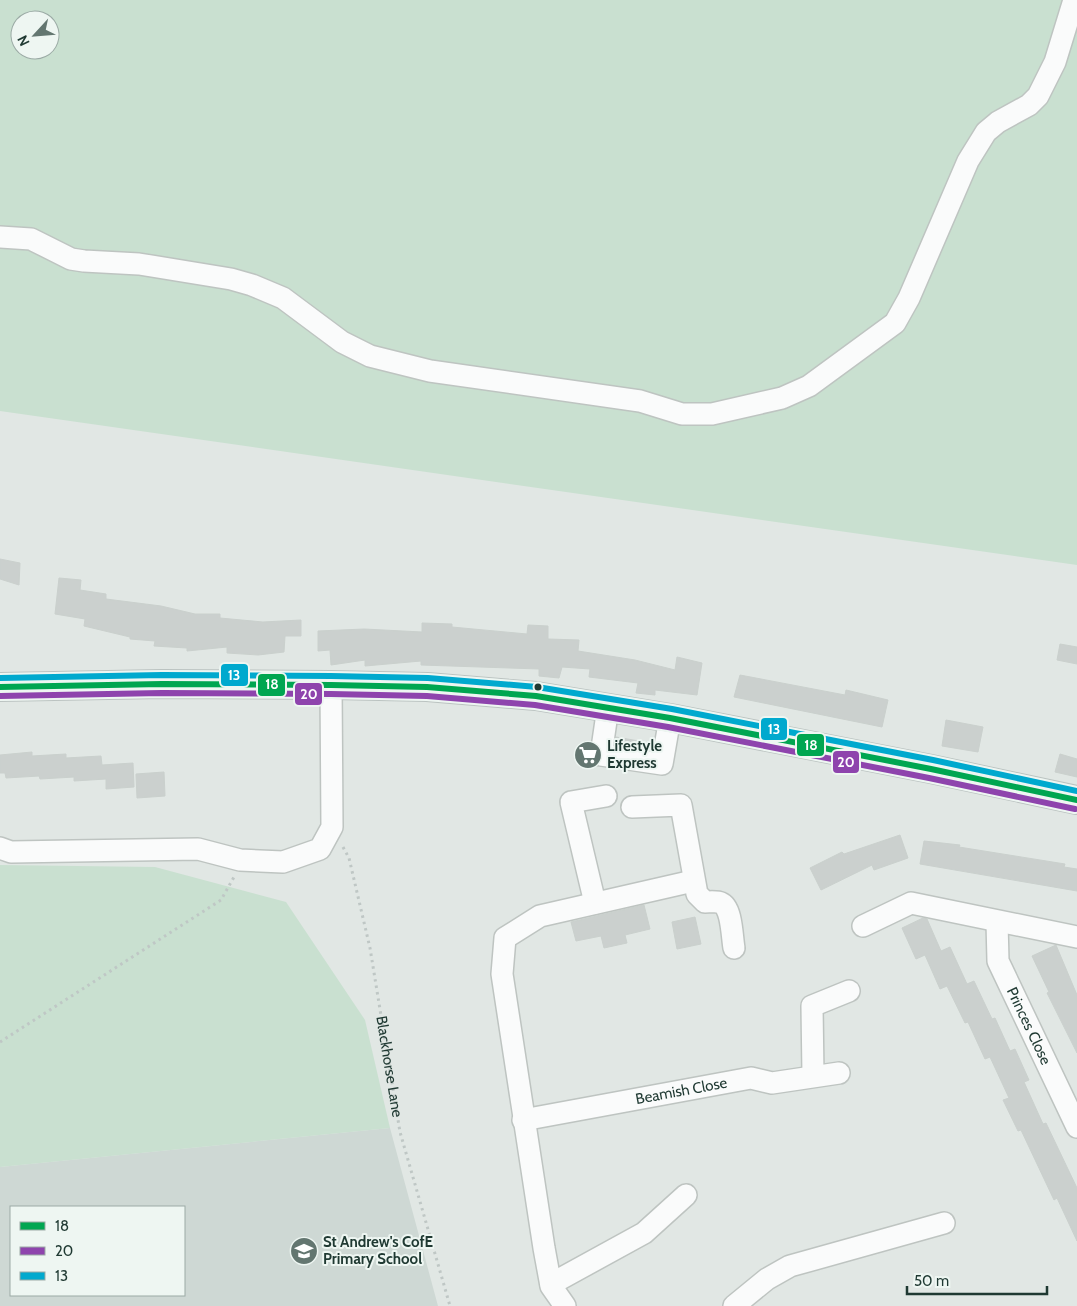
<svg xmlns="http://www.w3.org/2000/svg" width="1077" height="1306" viewBox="0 0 1077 1306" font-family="Cabin,sans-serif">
<rect width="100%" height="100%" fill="#e1e7e4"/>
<path fill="#ced8d4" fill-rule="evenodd" d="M 390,1128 L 438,1306 L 0,1306 L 0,1167 ZM 11,1207 L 184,1207 L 184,1295 L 11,1295 Z"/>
<g fill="#c9e0d0" fill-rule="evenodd">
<path d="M 0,0 L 1077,0 L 1077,565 L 0,411 ZM 20,20 L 50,20 L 50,50 L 20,50 Z"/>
<path d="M 0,865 L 155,867 L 286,902 L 365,1020 L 390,1128 L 0,1167 Z"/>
</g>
<g fill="#cbd0ce" stroke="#cad0cd">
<path d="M 0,559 L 20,563 L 19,585 L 0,579 Z"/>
<path d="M 59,578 L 81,580 L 80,590 L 106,594 L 106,599 L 161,606 L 195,614 L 220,614 L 220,618 L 263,622 L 301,620 L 301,636 L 285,636 L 284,652 L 258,655 L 227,653 L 227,647 L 187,651 L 187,648 L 154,646 L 155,641 L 130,639 L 130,637 L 84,626 L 85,619 L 55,614 Z"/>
<path d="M 422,623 L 452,624 L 452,627 L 527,634 L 528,625 L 548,626 L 548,639 L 579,640 L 578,651 L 635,660 L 675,670 L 677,657 L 702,663 L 697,695 L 655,690 L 655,695 L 636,693 L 638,683 L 589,677 L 590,669 L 562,667 L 559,678 L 539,676 L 539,669 L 421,665 L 421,661 L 365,666 L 365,660 L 331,665 L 330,650 L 318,651 L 318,631 L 364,629 L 422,632 Z"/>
<path d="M 1060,644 L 1077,647 L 1077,664 L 1057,660 Z"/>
<path d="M 740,675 L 845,695 L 846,690 L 888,700 L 882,727 L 734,697 Z"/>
<path d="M 946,720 L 983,727 L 978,752 L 942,746 Z"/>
<path d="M 616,737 L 650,743 L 648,749 L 615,744 Z"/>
<path d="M 32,752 L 32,756 L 66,754 L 66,758 L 101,756 L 102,765 L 133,763 L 134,787 L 106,789 L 106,779 L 74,781 L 74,777 L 40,779 L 39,776 L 6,778 L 5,773 L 0,773 L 0,755 Z"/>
<path d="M 1060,754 L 1077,759 L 1077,777 L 1055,772 Z"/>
<path d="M 164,772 L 165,796 L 137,798 L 136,774 Z"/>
<path d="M 900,835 L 908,858 L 874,870 L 872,865 L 821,890 L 810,868 L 842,852 L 844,854 Z"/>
<path d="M 924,841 L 960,845 L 959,847 L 1065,864 L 1064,867 L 1077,869 L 1077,891 L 920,864 Z"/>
<path d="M 644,905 L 650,929 L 625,935 L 627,943 L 604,948 L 601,936 L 576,941 L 571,922 Z"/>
<path d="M 695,917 L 701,944 L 677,949 L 672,922 Z"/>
<path d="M 923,918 L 927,919 L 941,951 L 950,947 L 967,984 L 974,981 L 992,1019 L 995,1018 L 1010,1051 L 1015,1049 L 1029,1080 L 1024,1082 L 1043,1124 L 1046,1123 L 1077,1188 L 1077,1241 L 1057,1198 L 1054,1200 L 1021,1130 L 1018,1131 L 1003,1100 L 1009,1098 L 990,1057 L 985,1059 L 968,1022 L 965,1023 L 947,986 L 940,989 L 925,955 L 916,959 L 902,928 Z"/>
<path d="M 1056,945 L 1077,995 L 1077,1053 L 1047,993 L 1049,992 L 1032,956 Z"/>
</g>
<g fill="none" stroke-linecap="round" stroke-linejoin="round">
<g stroke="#bec4c1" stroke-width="24">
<g id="minor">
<path d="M 0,237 L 31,239 L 71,259 L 84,261 L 139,264 L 231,279 L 252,285 L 283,298 L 342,342 L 370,356 L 430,371 L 640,401 L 682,414 L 712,414 L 782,398 L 809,386 L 895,323 L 909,298 L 968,161 L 986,132 L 998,122 L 1029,105 L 1038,96 L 1055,62 L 1074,0"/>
<path d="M 608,707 L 601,755 L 662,764 L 670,718"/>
<path d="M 632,807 L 681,805 L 697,894 L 705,902 C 710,902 717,901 721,903 C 732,907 732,938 734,948"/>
<path d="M 0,848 L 11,852 L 198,849 L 240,860 L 283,862 L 320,849 L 332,827 L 331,685"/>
<path d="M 595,903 L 571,802 L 606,796"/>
<path id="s2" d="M 997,922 L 998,961 L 1077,1127"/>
<path d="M 863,926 L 911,903 L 1077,937"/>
<path d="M 813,1075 L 812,1006 L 849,991"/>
<path id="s3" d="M 523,1120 L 751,1078 L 772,1083 L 839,1073"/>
<path d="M 551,1284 L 644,1233 L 686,1195"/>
<path d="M 565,1306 L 551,1286 L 544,1248 L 502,974 L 505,938 L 540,916 L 693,881"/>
<path d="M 734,1306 L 767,1279 L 790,1266 L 944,1223"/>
</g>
</g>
<g stroke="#bbc3c1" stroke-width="30">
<path id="major" d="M 0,687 L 162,684 L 331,685 L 427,687 L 536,696 L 670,718 L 931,769 L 1077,800"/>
</g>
<g stroke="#bfc7c5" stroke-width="3" stroke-dasharray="2.5 4" stroke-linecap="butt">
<path id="s1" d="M 343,847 L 349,858 L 370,948 L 400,1132 L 450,1306"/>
<path d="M 0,1042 L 221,900 L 234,877"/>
</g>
<use href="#minor" stroke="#fafbfb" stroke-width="21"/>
<use href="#major" stroke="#ccd4d1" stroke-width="28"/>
<g stroke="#eef6f2" stroke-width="10">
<path id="bus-1" d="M 0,687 L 162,684 L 331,685 L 427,687 L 536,696 L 670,718 L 931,769 L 1077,800"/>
</g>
<g stroke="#eef6f2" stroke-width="10">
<path id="bus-2" d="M 0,696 L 162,693 L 331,694 L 427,696 L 535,705 L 668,727 L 929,778 L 1075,809"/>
</g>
<g stroke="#eef6f2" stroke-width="10">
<path id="bus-3" d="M 0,678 L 162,675 L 331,676 L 428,678 L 537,687 L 672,709 L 933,760 L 1077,791"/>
</g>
<use href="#bus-1" stroke="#00a651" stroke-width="6"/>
<use href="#bus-2" stroke="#8e44ad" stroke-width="6"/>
<use href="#bus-3" stroke="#00a9ce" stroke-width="6"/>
</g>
<defs>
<g id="supermarket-disc" transform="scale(1.4375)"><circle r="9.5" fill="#637670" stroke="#eef6f2"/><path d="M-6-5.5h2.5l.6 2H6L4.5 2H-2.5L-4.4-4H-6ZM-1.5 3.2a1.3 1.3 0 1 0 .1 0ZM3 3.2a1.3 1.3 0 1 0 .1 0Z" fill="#fff"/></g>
<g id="school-disc" transform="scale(1.4375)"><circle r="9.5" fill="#637670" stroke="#eef6f2"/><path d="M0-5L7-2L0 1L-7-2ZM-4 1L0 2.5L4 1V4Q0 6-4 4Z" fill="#fff"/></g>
</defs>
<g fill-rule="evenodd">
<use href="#supermarket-disc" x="588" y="755"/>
<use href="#school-disc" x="304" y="1251"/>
</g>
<circle fill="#1f3932" stroke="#eef6f2" stroke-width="2" cx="538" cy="687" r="4.5"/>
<g text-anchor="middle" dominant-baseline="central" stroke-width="4" stroke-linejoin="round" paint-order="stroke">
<g font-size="15" font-weight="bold" fill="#1f3932" stroke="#eef6f2" text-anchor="start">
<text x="607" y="746">Lifestyle<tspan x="607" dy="17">Express</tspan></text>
<text x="323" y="1242">St Andrew's CofE<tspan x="323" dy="17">Primary School</tspan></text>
</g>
<g font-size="15" fill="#1f3932" stroke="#eef6f2">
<text stroke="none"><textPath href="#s2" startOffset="111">Princes Close</textPath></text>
<text stroke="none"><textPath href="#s1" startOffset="225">Blackhorse Lane</textPath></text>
<text stroke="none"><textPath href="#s3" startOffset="161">Beamish Close</textPath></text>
</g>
</g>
<g stroke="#eef6f2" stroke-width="2">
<rect x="220" y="663" width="29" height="24" rx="5" fill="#00a9ce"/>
<rect x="257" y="673" width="29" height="24" rx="5" fill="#00a651"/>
<rect x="294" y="682" width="29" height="24" rx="5" fill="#8e44ad"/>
<rect x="760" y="717" width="28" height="24" rx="5" fill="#00a9ce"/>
<rect x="796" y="733" width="29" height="24" rx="5" fill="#00a651"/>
<rect x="832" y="750" width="28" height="24" rx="5" fill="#8e44ad"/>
</g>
<g font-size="14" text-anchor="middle" font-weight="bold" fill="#fff">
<text x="234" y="680">13</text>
<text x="272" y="689">18</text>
<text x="309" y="699">20</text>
<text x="774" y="734">13</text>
<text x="811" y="750">18</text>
<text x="846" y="767">20</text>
</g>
<rect x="10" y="1206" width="175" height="90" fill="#eef6f2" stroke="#9baaa5"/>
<rect x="20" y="1222" width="25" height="8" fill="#00a651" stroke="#9baaa5"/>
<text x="55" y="1231" font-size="15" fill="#1f3932">18</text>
<rect x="20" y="1247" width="25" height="8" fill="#8e44ad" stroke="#9baaa5"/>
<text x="55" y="1256" font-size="15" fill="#1f3932">20</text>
<rect x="20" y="1272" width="25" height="8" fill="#00a9ce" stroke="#9baaa5"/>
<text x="55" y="1281" font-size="15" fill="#1f3932">13</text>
<g transform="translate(35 35) rotate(244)"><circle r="24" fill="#eef6f2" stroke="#9baaa5"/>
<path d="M0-4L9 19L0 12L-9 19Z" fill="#637670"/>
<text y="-8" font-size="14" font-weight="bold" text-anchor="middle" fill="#1f3932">N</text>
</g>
<path d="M907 1286v8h140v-8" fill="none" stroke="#1f3932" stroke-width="2.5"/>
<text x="914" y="1286" font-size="15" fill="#1f3932" stroke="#eef6f2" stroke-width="4" paint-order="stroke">50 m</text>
</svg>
